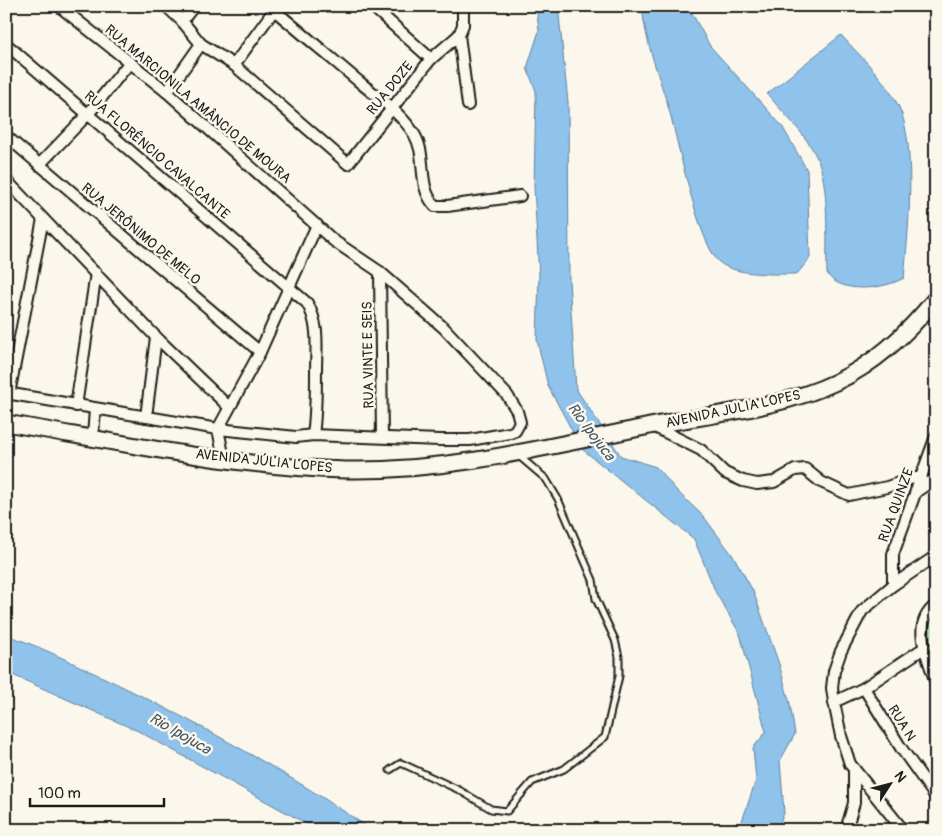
<svg xmlns="http://www.w3.org/2000/svg" width="942" height="836" viewBox="0 0 942 836" font-family="Pangolin,sans-serif">
<rect width="100%" height="100%" fill="#fbf7ec"/>
<filter id="ink" filterUnits="userSpaceOnUse"><feTurbulence type="fractalNoise" baseFrequency=".02" numOctaves="2"/><feDisplacementMap in="SourceGraphic" scale="10" xChannelSelector="R" yChannelSelector="G"/><feConvolveMatrix kernelMatrix="1 2 1 2 8 2 1 2 1" color-interpolation-filters="sRGB"/></filter>
<g filter="url(#ink)">
<path fill="#a4d99c" stroke="#607a5c" d="M 936,612 L 936,668 C 931,651 920,626 936,612 Z"/>
<g fill="#8fc3ec" stroke="#618099">
<path d="M 536,6 L 558,6 L 568,102 L 569,280 L 576,389 L 621,456 L 656,467 L 678,492 L 704,517 L 734,557 L 753,591 L 779,664 L 790,704 L 795,734 L 780,761 L 784,813 L 777,830 L 739,830 L 756,780 L 753,748 L 766,732 L 740,634 L 716,593 L 694,539 L 582,449 L 548,386 L 537,340 L 539,276 L 534,186 L 536,91 L 527,68 L 539,31 Z"/>
<path d="M 642,6 L 688,6 L 710,46 L 782,126 L 807,170 L 810,258 L 797,274 C 776,274 735,276 719,262 C 699,244 678,143 670,113 C 660,78 645,43 642,6 Z"/>
<path d="M 841,35 C 861,57 886,80 899,107 C 917,146 908,235 904,278 C 884,289 842,295 827,274 C 826,243 830,185 817,158 C 806,134 784,114 767,94 Z"/>
<path d="M 6,635 C 43,647 76,665 111,681 C 200,724 290,774 372,830 L 318,830 L 138,731 L 6,672 Z"/>
</g>
<g fill="none" stroke-linecap="round" stroke-linejoin="round">
<g stroke="#1c1c1c" stroke-width="9">
<path id="service" d="M 390,770 L 401,763 L 459,790 L 491,809 L 507,811 L 532,782 L 564,769 L 605,737 L 619,676 L 619,657 L 615,640 L 596,599 L 593,580 L 558,499 L 546,479 L 519,456"/>
</g>
<g stroke="#1c1c1c" stroke-width="14">
<g id="minor">
<path d="M 166,6 L 182,21 L 201,44 L 234,65 L 348,164 L 431,59 L 459,35"/>
<path d="M 372,6 L 431,59"/>
<path d="M 463,6 L 463,25 L 459,35 L 468,105"/>
<path d="M 274,10 C 303,34 332,59 362,84 C 380,99 402,114 414,134 C 428,156 416,185 435,206 L 447,206 L 520,196"/>
<path d="M 182,21 L 194,6"/>
<path d="M 6,44 L 307,303 C 320,325 316,348 316,372 C 316,394 316,414 313,435"/>
<path d="M 234,65 L 277,6"/>
<path d="M 167,92 L 201,44"/>
<path d="M 6,136 L 260,352"/>
<path d="M 39,165 L 89,113 L 130,62"/>
<path d="M 6,180 L 156,337 L 229,407"/>
<path d="M 380,272 L 382,437"/>
<path d="M 6,393 L 218,429 L 296,437 L 313,435 L 439,440 L 470,440 L 510,433 L 515,431 L 520,422 L 517,411 L 507,395 L 444,328 L 380,272 L 334,241 L 167,92 L 59,6"/>
<path d="M 9,394 L 43,219"/>
<path d="M 76,406 L 96,273"/>
<path d="M 146,417 L 156,337"/>
<path d="M 653,426 L 701,450 L 725,473 L 743,481 L 757,484 L 774,482 L 795,470 L 805,469 L 821,482 L 849,495 L 887,487 L 913,478 L 921,478"/>
<path d="M 218,429 L 260,352 L 317,225"/>
<path d="M 218,429 L 224,459"/>
<path d="M 93,437 L 95,409"/>
<path d="M 917,491 L 936,478"/>
<path d="M 893,585 L 893,554 L 936,436"/>
<path d="M 936,605 C 909,626 929,657 936,684"/>
<path d="M 864,688 L 901,748 L 936,797"/>
<path d="M 834,702 L 864,688 L 924,648"/>
<path d="M 846,830 L 854,803 L 854,769"/>
<path d="M 903,830 L 850,764 L 841,736 L 834,702 L 832,688 L 834,671 L 841,651 L 862,611 L 893,585 L 936,556"/>
</g>
</g>
<g stroke="#1c1c1c" stroke-width="19">
<path id="secondary" d="M 6,423 C 118,442 232,467 346,470 C 451,472 553,445 655,425 C 713,414 782,408 836,382 C 876,363 909,332 936,298"/>
</g>
<use href="#service" stroke="#fbf7ec" stroke-width="5"/>
<use href="#minor" stroke="#fbf7ec" stroke-width="10"/>
<use href="#secondary" stroke="#fbf7ec" stroke-width="15"/>
</g>
</g>
<g text-anchor="middle" dominant-baseline="central" stroke-width="5" stroke-linejoin="round" paint-order="stroke">
<g font-size="14" fill="#1c1c1c" stroke="#fbf7ec">
<text transform="translate(390 88) rotate(-51)">RUA DOZE</text>
<text transform="translate(198 104) rotate(40)">RUA MARCIONILA AMÂNCIO DE MOURA</text>
<text transform="translate(157 155) rotate(41)">RUA FLORÊNCIO CAVALCANTE</text>
<text transform="translate(141 234) rotate(40)">RUA JERÔNIMO DE MELO</text>
<text transform="translate(368 355) rotate(-91)">RUA VINTE E SEIS</text>
<text transform="translate(733 409) rotate(-12)">AVENIDA JULIA LOPES</text>
<text transform="translate(264 461) rotate(6)">AVENIDA JÚLIA LOPES</text>
<text transform="translate(896 505) rotate(-70)">RUA QUINZE</text>
<text transform="translate(902 723) rotate(58)">RUA N</text>
</g>
<g font-size="15" font-style="italic" fill="#445665" stroke="#fbf7ec">
<text transform="translate(591 432) rotate(53)">Rio Ipojuca</text>
<text transform="translate(180 734) rotate(30)">Rio Ipojuca</text>
</g>
</g>
<rect width="942" height="836" fill="none" stroke="#fbf7ec" stroke-width="25"/>
<rect x="12" y="12" width="917" height="811" fill="none" stroke="#1c1c1c" stroke-width="2" filter="url(#ink)"/>
<g transform="translate(890 784) rotate(54)" stroke="#fbf7ec" stroke-width="4" paint-order="stroke">
<path d="M0-4L9 19L0 12L-9 19Z" fill="#1c1c1c"/>
<text y="-8" font-size="14" font-weight="bold" text-anchor="middle" fill="#1c1c1c">N</text>
</g>
<path d="M30 798v8h134v-8" fill="none" stroke="#1c1c1c" stroke-width="2.5"/>
<text x="38" y="798" font-size="15" fill="#1c1c1c" stroke="#fbf7ec" stroke-width="4" paint-order="stroke">100 m</text>
</svg>
